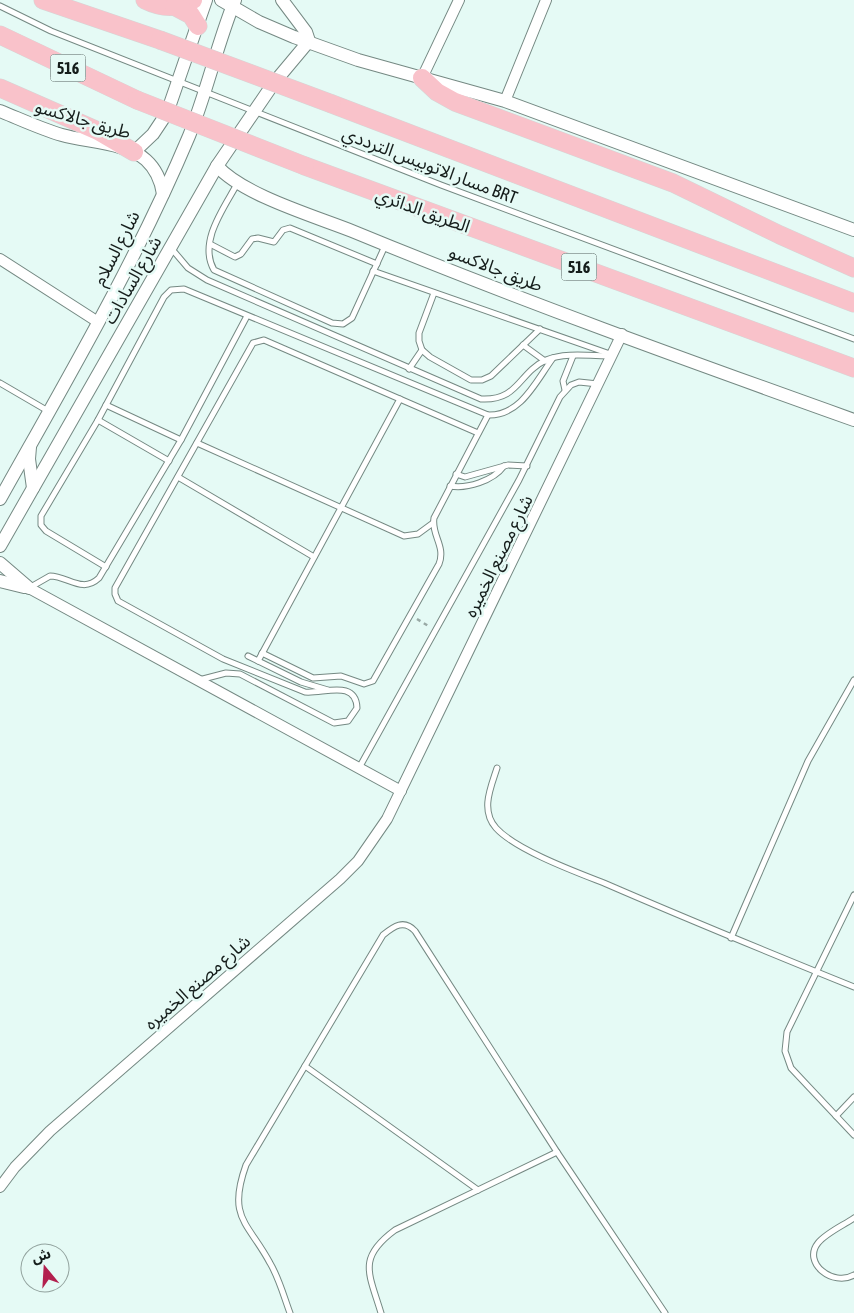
<svg xmlns="http://www.w3.org/2000/svg" width="854" height="1313" viewBox="0 0 854 1313" font-family="'Asap Condensed','Noto Sans Arabic',sans-serif">
<rect width="100%" height="100%" fill="#e5faf5"/>
<g fill="none" stroke-linecap="round" stroke-linejoin="round">
<g stroke="#758983" stroke-width="7">
<g id="service">
<path d="M 0,6 L 51,31 L 441,185 L 854,339"/>
<path d="M 237,184 C 224,208 198,242 214,270 L 332,323 L 343,324 L 352,318 L 385,246"/>
<path d="M 210,244 L 235,257 L 241,254 L 252,239 L 258,238 L 274,242 L 283,230 L 290,228 L 377,264"/>
<path d="M 171,248 L 188,268 L 207,280 L 481,399 C 519,401 518,373 546,360 C 565,352 591,356 612,356"/>
<path d="M 373,271 L 610,354"/>
<path d="M 434,293 L 419,333 L 419,341 L 422,350 L 430,357 L 471,380 L 482,380 L 491,376 L 540,329"/>
<path d="M 523,345 L 545,361"/>
<path d="M 409,369 L 422,350"/>
<path d="M 0,383 L 48,411"/>
<path d="M 565,390 L 563,381 L 573,356"/>
<path d="M 106,405 L 181,440"/>
<path d="M 98,420 L 169,461"/>
<path d="M 197,443 L 404,536 L 418,534 L 433,523"/>
<path d="M 456,474 L 465,477 L 508,465 L 527,466"/>
<path d="M 178,477 L 314,557"/>
<path d="M 450,486 C 467,489 493,481 504,466"/>
<path d="M 106,567 L 46,531 L 41,525 L 41,516 L 98,420 L 164,297 L 171,290 L 184,289 L 488,415 C 521,416 536,381 553,358"/>
<path d="M 29,588 L 50,576 C 68,576 82,594 99,578 L 181,440 L 247,316"/>
<path d="M 262,653 L 313,678 L 341,676 L 364,684 L 373,681 L 439,564 C 446,546 431,535 434,518 L 488,415"/>
<path d="M 248,656 L 301,682 L 328,690"/>
<path d="M 258,661 L 400,399"/>
<path d="M 199,680 L 226,673 L 240,674 L 334,723 L 348,721 L 357,708 C 356,679 323,694 305,692 L 223,659 L 118,601 L 115,594 L 115,588 L 253,343 L 264,340 L 478,433"/>
<path d="M 359,768 L 519,480 L 560,397 L 571,385 L 579,382 L 598,384"/>
<path d="M 497,768 C 491,787 480,810 496,828 C 516,850 576,872 604,883 C 687,919 770,953 854,987"/>
<path d="M 854,895 L 787,1032 L 785,1051 L 791,1068 L 854,1135"/>
<path d="M 731,938 L 808,761 L 854,680"/>
<path d="M 305,1066 L 478,1190"/>
<path d="M 836,1116 L 854,1097"/>
<path d="M 854,1218 C 844,1225 826,1233 818,1243 C 802,1263 833,1287 854,1275"/>
<path d="M 290,1313 C 284,1297 279,1278 270,1263 C 248,1222 227,1218 246,1165 L 383,935 C 394,926 404,919 415,931 L 557,1152 L 665,1313"/>
<path d="M 381,1313 C 369,1273 357,1258 395,1230 L 557,1152"/>
</g>
</g>
<g stroke="#758983" stroke-width="12">
<g id="minor">
<path d="M 422,78 L 459,0"/>
<path d="M 505,101 L 546,0"/>
<path d="M 0,259 L 98,322"/>
<path d="M 29,588 L 401,791"/>
<path d="M 0,1187 L 15,1167 L 50,1131 L 340,879 L 358,861 L 387,819 L 622,334"/>
</g>
</g>
<g stroke="#758983" stroke-width="14">
<g id="tertiary">
<path d="M 221,0 L 259,22 L 294,37 L 358,60 L 505,101 L 854,230"/>
<path d="M 0,111 C 20,119 41,129 62,135 C 86,142 128,143 146,160 C 157,170 161,181 163,194"/>
<path d="M 134,152 L 153,134 L 167,113 L 206,0"/>
<path d="M 217,166 C 243,195 314,216 352,231 C 517,299 686,360 854,420"/>
<path d="M 30,447 L 29,459 L 33,488"/>
<path d="M 0,499 C 66,381 136,262 189,136 C 207,92 217,44 235,0"/>
<path d="M 0,546 L 217,166 L 273,84 L 309,41 L 306,32 L 282,0"/>
<path d="M 0,563 L 29,588"/>
<path d="M 0,581 L 24,587"/>
</g>
</g>
<g stroke="#d5d6d6" stroke-width="19">
<g id="motorway">
<path d="M 43,0 L 160,40"/>
<path d="M 145,0 C 161,8 177,9 193,0"/>
<path d="M 174,6 L 191,15 L 198,26"/>
<path d="M 0,35 L 137,100"/>
<path d="M 422,78 L 437,92 L 455,102 L 673,183 L 780,235 L 854,268"/>
<path d="M 0,88 L 98,131 L 134,152"/>
<path d="M 332,104 L 854,303"/>
<path d="M 305,166 L 854,368"/>
</g>
</g>
<path stroke="#99a9a5" stroke-width="2.5" stroke-dasharray="4 4" stroke-linecap="butt" d="M 417,619 L 430,627"/>
<use href="#service" stroke="#fff" stroke-width="5"/>
<use href="#minor" stroke="#fff" stroke-width="10"/>
<use href="#tertiary" stroke="#fff" stroke-width="12"/>
<use href="#motorway" stroke="#f9c2ca" stroke-width="18"/>
<g stroke="#d5d6d6" stroke-width="19" stroke-linecap="butt">
<g id="motorway-bridge">
<path d="M 160,40 L 332,104"/>
<path d="M 137,100 L 305,166"/>
</g>
</g>
<use href="#motorway-bridge" stroke="#f9c2ca" stroke-width="18"/>
</g>
<g text-anchor="middle" dominant-baseline="central" stroke-width="5" stroke-linejoin="round" paint-order="stroke">
<g fill="#e5faf5" stroke="#535f5c" stroke-width="1">
<rect x="50.5" y="54.5" width="35" height="27" rx="4"/>
<rect x="561.5" y="253.5" width="35" height="27" rx="4"/>
</g>
<g font-size="16" font-weight="bold" fill="#151d1b">
<text x="68" y="68">516</text>
<text x="579" y="267">516</text>
</g>
<g font-size="18" fill="#151d1b" stroke="#e5faf5">
<text transform="translate(83 119) rotate(16)">طريق جالاكسو</text>
<text transform="translate(430 165) rotate(21)">مسار الاتوبيس الترددي BRT</text>
<text transform="translate(423 210) rotate(20)">الطريق الدائري</text>
<text transform="translate(116 248) rotate(-63)">شارع السلام</text>
<text transform="translate(496 268) rotate(21)">طريق جالاكسو</text>
<text transform="translate(132 280) rotate(-60)">شارع السادات</text>
<text transform="translate(498 556) rotate(-64)">شارع مصنع الخميره</text>
<text transform="translate(197 982) rotate(-41)">شارع مصنع الخميره</text>
</g>
</g>
<g transform="translate(45 1268) rotate(342)"><circle r="24" fill="#e5faf5" stroke="#92a29e"/>
<path d="M0-4L9 19L0 12L-9 19Z" fill="#b2204e"/>
<text y="-8" font-size="14" font-weight="bold" text-anchor="middle" fill="#151d1b">ش</text>
</g>
</svg>
